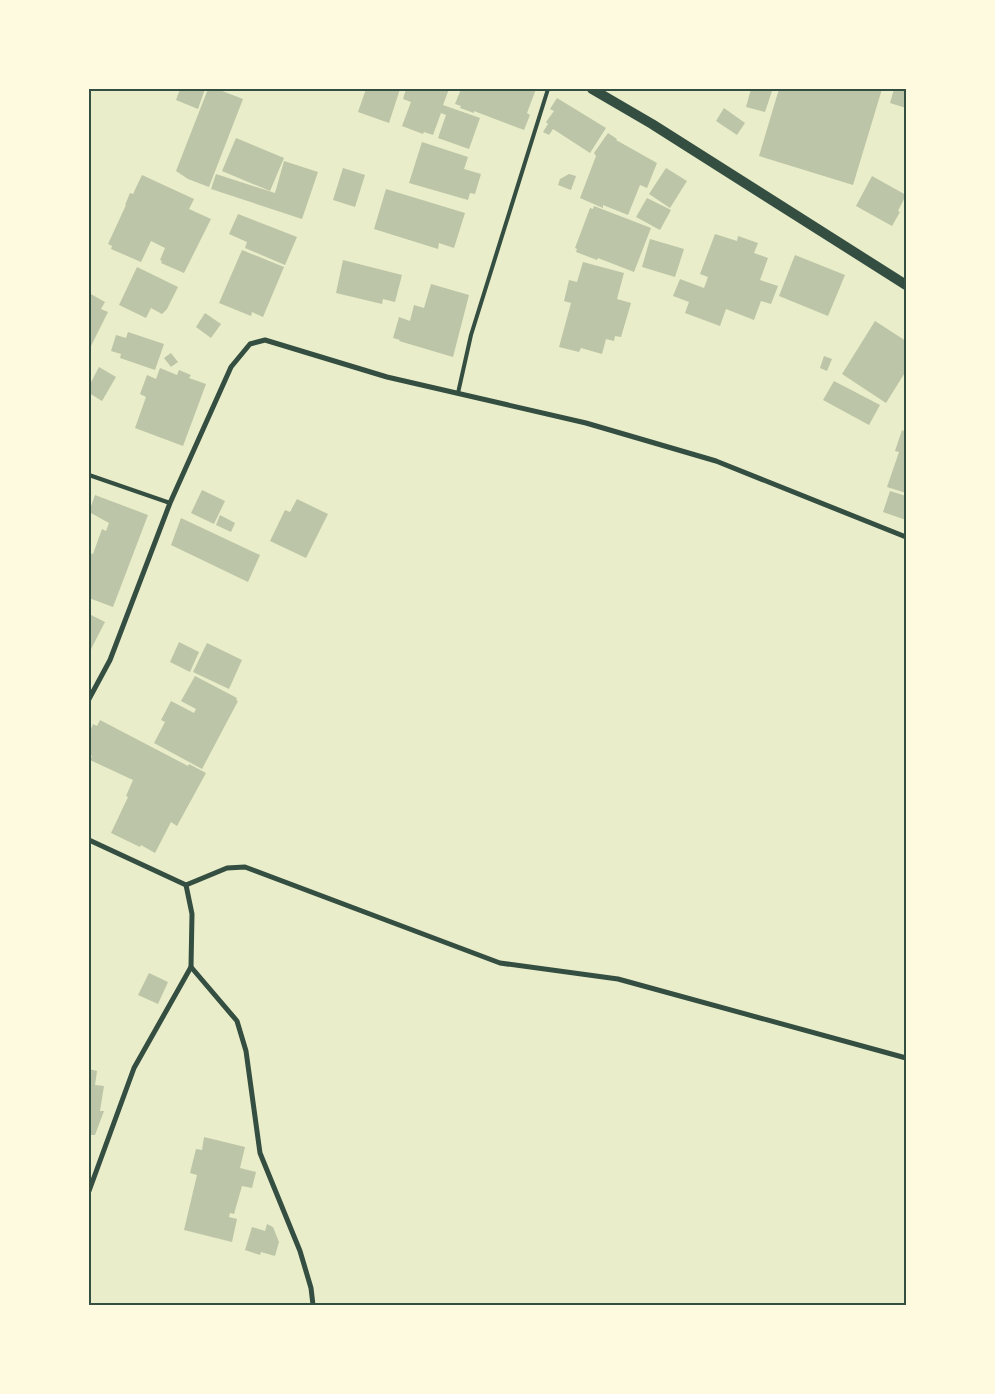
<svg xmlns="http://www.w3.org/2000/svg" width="995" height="1394" viewBox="0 0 995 1394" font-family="Karla,sans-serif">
<rect width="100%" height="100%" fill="#e9edc9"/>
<g fill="#bcc5a7">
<path d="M 180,89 L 205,89 L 198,109 L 176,100 Z"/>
<path d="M 208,89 L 217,89 L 243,99 L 209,187 L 188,179 L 176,171 Z"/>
<path d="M 366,89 L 400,89 L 389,123 L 358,112 Z"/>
<path d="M 406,89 L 449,89 L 443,105 L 480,118 L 469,149 L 438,138 L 446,115 L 441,113 L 433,135 L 424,132 L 423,134 L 402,126 L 411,102 L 403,99 Z"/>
<path d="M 461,89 L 536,89 L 527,113 L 530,115 L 524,130 L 474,111 L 474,113 L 460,108 L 461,106 L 455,104 Z"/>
<path d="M 751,89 L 766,89 L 772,91 L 765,112 L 746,107 Z"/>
<path d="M 779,89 L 882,89 L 853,185 L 759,156 Z"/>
<path d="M 894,89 L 906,89 L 906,108 L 890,103 Z"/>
<path d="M 557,98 L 606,128 L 590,153 L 553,129 L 549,135 L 543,132 L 548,124 L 546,122 L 554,111 L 550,109 Z"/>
<path d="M 724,108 L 745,123 L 737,135 L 716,121 Z"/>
<path d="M 608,133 L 617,139 L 616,140 L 657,163 L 647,188 L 640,185 L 628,215 L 603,205 L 603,208 L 580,198 L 596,156 L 594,153 Z"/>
<path d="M 236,138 L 284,158 L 270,191 L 222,171 Z"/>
<path d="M 422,142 L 468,157 L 464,169 L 481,174 L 475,194 L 470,193 L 468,200 L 409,183 Z"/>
<path d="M 284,161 L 318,172 L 302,219 L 211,189 L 216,174 L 275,193 Z"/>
<path d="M 343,168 L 365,175 L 355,207 L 333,200 Z"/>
<path d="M 666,168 L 687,181 L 670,208 L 649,194 Z"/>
<path d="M 569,174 L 576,176 L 571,190 L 558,185 L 560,179 Z"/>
<path d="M 142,175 L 194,199 L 189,209 L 211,219 L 184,273 L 161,263 L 162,261 L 160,260 L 165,248 L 151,241 L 141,262 L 111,249 L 112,246 L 108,244 L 126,205 L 125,205 L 130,193 L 133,194 Z"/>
<path d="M 872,176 L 906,195 L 898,211 L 900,212 L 892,226 L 856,206 Z"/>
<path d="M 386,189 L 465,213 L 454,248 L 439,243 L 438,249 L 374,229 Z"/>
<path d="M 647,198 L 671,210 L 660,230 L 636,217 Z"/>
<path d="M 594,206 L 651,228 L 634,272 L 598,258 L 597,260 L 576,252 L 577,249 L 575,248 L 590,208 L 593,209 Z"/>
<path d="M 238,214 L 297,237 L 285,265 L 245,248 L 247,242 L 229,234 Z"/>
<path d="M 715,234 L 737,241 L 738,236 L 758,243 L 754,253 L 768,258 L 760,280 L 778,286 L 771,304 L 761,301 L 754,320 L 726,309 L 720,326 L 685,313 L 689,302 L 673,296 L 680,279 L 704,288 L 708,277 L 700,274 Z"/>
<path d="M 650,239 L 684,249 L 675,277 L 642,267 Z"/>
<path d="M 242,250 L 284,267 L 263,317 L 252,312 L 251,316 L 219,303 Z"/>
<path d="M 795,255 L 845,275 L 828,316 L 779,296 Z"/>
<path d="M 343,260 L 402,275 L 395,302 L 383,299 L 382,304 L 336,293 Z"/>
<path d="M 583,262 L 624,273 L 617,299 L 631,303 L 621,337 L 615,336 L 614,341 L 606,339 L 602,354 L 581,348 L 579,352 L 559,347 L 571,303 L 564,301 L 569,280 L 577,282 Z"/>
<path d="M 137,267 L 178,287 L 167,309 L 162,314 L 151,308 L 146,318 L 119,305 Z"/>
<path d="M 431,284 L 469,295 L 453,357 L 399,341 L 400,340 L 393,338 L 399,317 L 410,321 L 414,305 L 424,308 Z"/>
<path d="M 89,293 L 105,302 L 101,309 L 108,312 L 89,350 Z"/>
<path d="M 205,313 L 221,324 L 211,338 L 196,327 Z"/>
<path d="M 875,321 L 906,341 L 906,371 L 886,403 L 842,374 Z"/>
<path d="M 128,332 L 164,344 L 155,370 L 120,358 L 121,354 L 111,351 L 116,335 L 126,338 Z"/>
<path d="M 171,353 L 178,362 L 171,367 L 164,358 Z"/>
<path d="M 824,356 L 832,359 L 827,371 L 820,368 Z"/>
<path d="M 99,367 L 116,377 L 102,401 L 89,393 L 89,386 Z"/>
<path d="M 160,368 L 177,375 L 179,370 L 191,375 L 189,378 L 206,384 L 183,446 L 135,428 L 146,397 L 140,394 L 147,375 L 156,379 Z"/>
<path d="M 834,381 L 880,405 L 869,425 L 823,400 Z"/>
<path d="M 902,430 L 906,432 L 906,493 L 887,487 L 899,452 L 895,451 Z"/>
<path d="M 202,490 L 225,501 L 214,524 L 191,513 Z"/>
<path d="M 890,491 L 906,496 L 906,520 L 883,512 Z"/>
<path d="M 95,495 L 148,515 L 113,607 L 89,598 L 89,553 L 93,554 L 102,529 L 106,531 L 109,523 L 89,512 Z"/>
<path d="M 297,499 L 328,514 L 306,558 L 270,541 L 285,510 L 290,512 Z"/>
<path d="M 220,515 L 235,523 L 231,532 L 216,525 Z"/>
<path d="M 181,518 L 260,555 L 248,582 L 171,545 Z"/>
<path d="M 91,615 L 105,622 L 89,653 L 89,616 Z"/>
<path d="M 179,642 L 199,652 L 190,672 L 170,662 Z"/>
<path d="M 207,643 L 242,660 L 229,689 L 193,672 Z"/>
<path d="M 195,676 L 237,698 L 236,700 L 238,701 L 202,769 L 154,743 L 165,722 L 161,720 L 171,701 L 194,713 L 196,709 L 181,701 Z"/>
<path d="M 100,720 L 188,766 L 189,764 L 206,773 L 177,826 L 171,822 L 155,853 L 141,845 L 140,847 L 111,833 L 128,797 L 126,796 L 133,780 L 90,760 L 92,756 L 89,754 L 89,734 L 93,724 L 97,726 Z"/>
<path d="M 149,973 L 168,982 L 158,1004 L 138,995 Z"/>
<path d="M 89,1069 L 97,1071 L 95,1085 L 104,1086 L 100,1111 L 104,1111 L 95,1135 L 89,1135 Z"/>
<path d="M 204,1137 L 245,1147 L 240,1168 L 256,1172 L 252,1188 L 242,1186 L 234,1214 L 230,1213 L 229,1217 L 237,1219 L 232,1242 L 184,1230 L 197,1175 L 190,1173 L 196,1149 L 202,1150 Z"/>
<path d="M 267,1224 L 273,1227 L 279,1242 L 275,1256 L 261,1252 L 260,1255 L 245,1250 L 252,1227 L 265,1231 Z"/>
</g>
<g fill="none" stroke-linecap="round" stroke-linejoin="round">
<g stroke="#344e41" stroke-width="4">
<path d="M 458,393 L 471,335 L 548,89"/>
<path d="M 89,475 L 170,503"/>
</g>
<g stroke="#344e41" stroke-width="5">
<path d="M 89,699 L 110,660 L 170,503 L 231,367 L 250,344 L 265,340 L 387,377 L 586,423 L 716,461 L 906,537"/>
<path d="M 89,840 L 186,885 L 192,914 L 191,967 L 237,1021 L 246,1051 L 260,1153 L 300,1251 L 311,1288 L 313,1305"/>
<path d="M 186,885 L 227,868 L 245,867 L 500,963 L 618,979 L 906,1058"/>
<path d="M 89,1191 L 134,1068 L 191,967"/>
</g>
<path stroke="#344e41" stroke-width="10" d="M 592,89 L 652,124 L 906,285"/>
</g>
<rect width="995" height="1394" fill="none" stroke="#fefae0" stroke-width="180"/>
<rect x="90" y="90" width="815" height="1214" fill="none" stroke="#344e41" stroke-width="2"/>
</svg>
